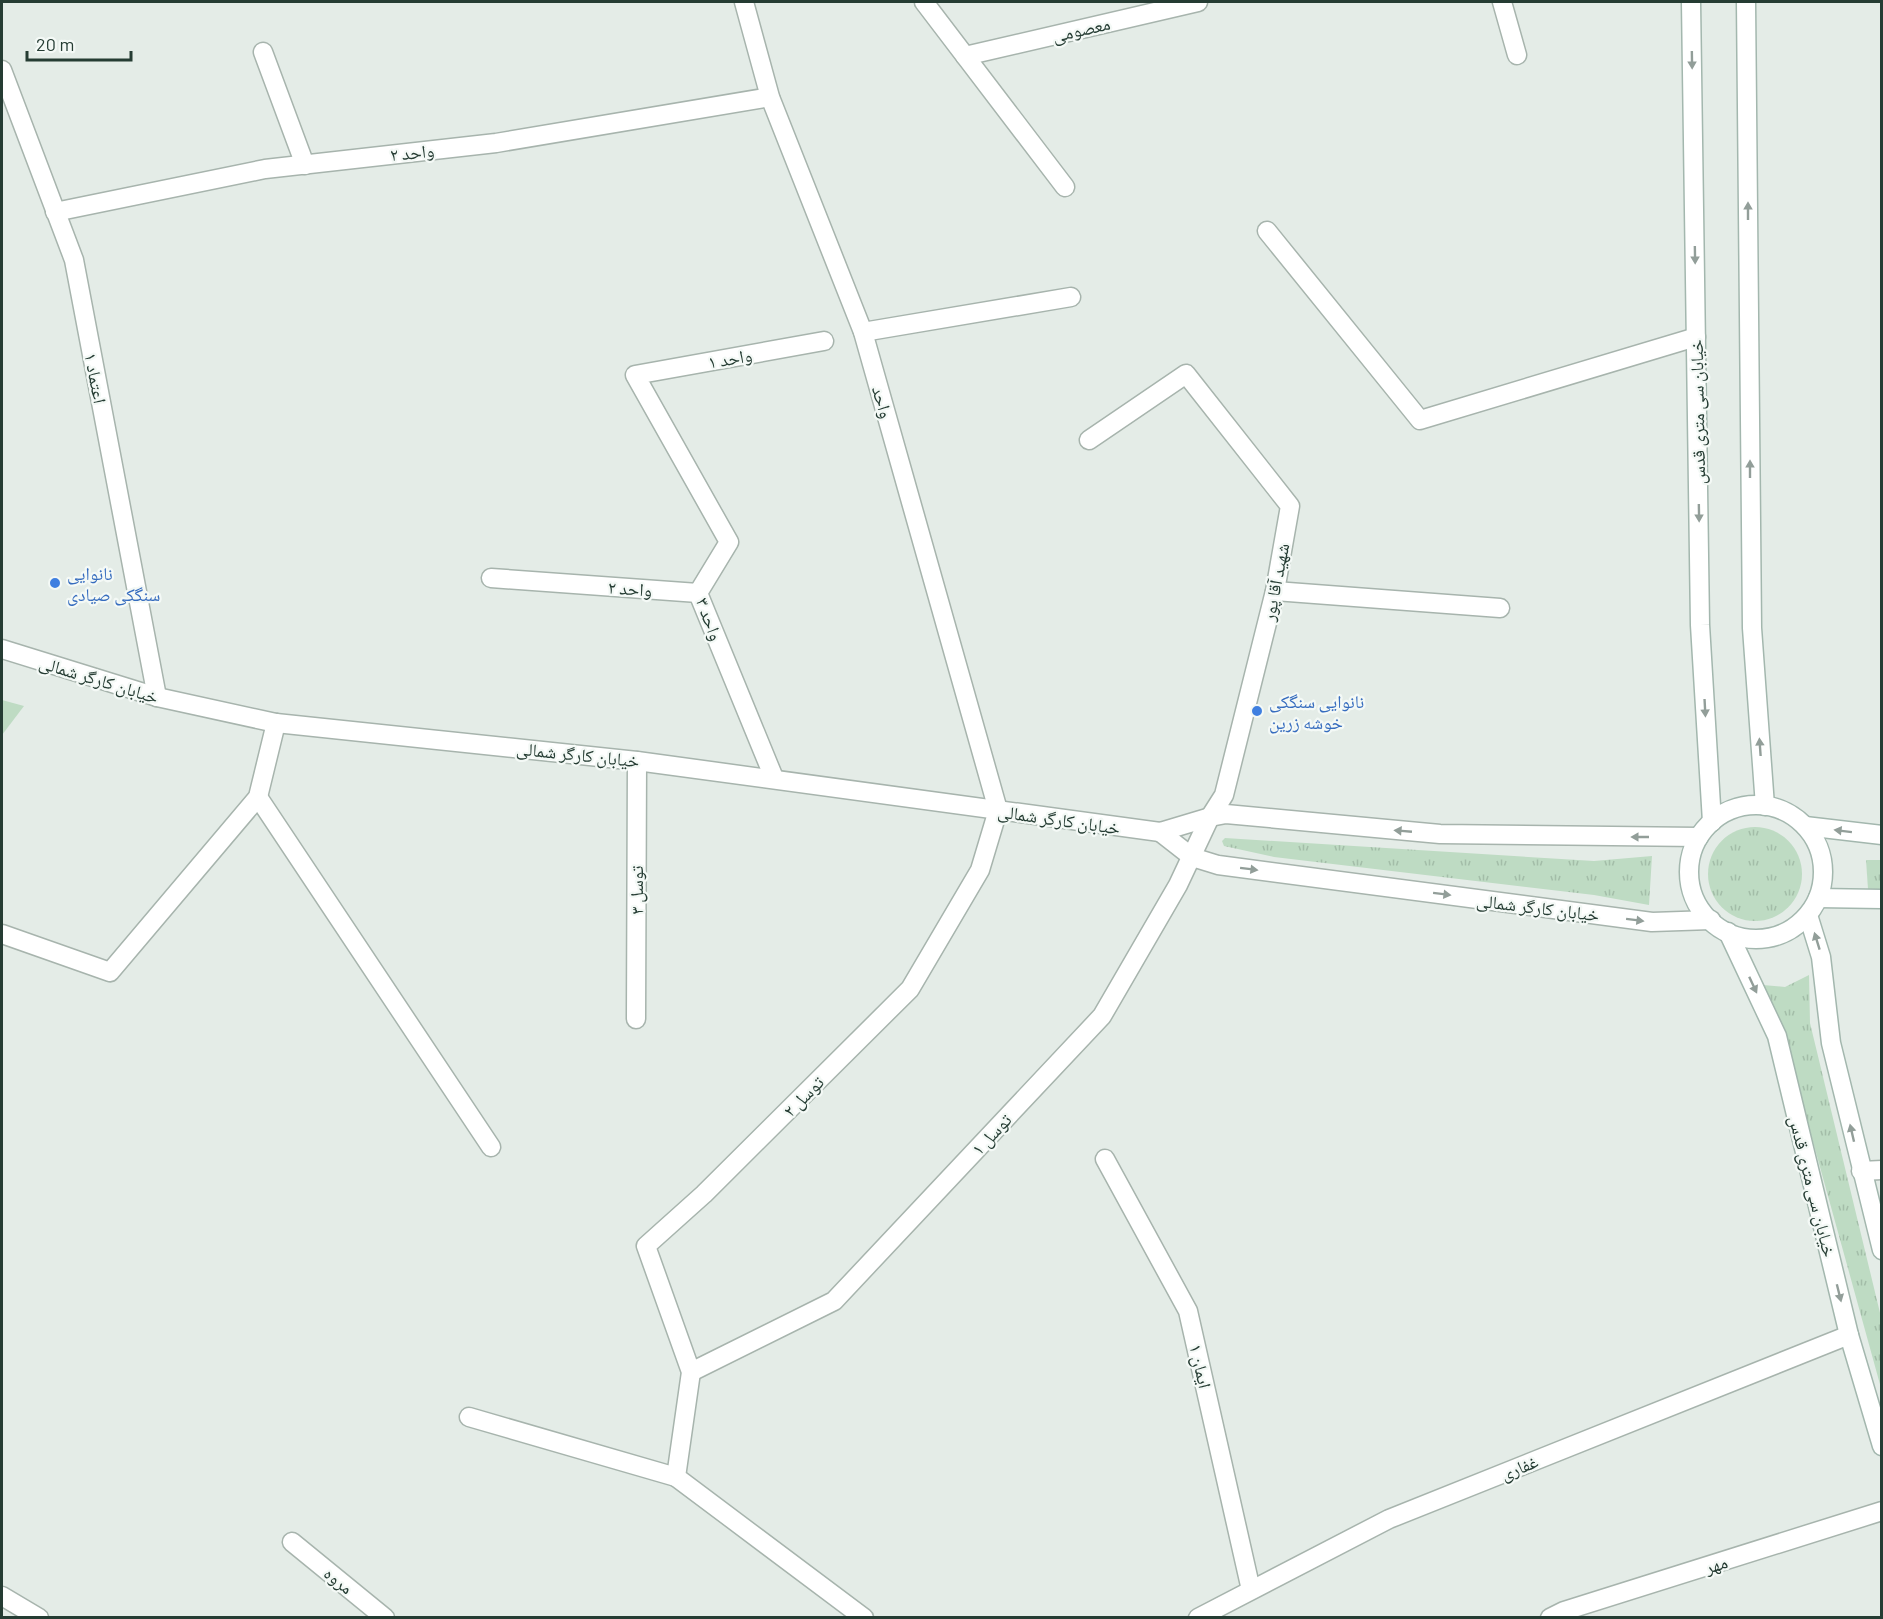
<svg xmlns="http://www.w3.org/2000/svg" width="1883" height="1619" viewBox="0 0 1883 1619" font-family="Barlow,'Noto Naskh Arabic',sans-serif">
<defs>
<pattern id="grass-tufts" width="24" height="20" patternUnits="userSpaceOnUse" patternTransform="scale(1.5)"><rect width="24" height="20" fill="#bedbc3"/><path d="M3 7l-1-3M5 7V3M7 7l1-3M15 17l-1-3M17 17v-4M19 17l1-3" fill="none" stroke="#a3bda8"/></pattern>
</defs>
<rect width="100%" height="100%" fill="#e4ece7"/>
<g fill="url(#grass-tufts)">
<circle cx="1755" cy="874" r="47"/>
<path d="M 1225,838 L 1594,861 L 1652,856 L 1649,905 L 1594,895 L 1274,857 L 1224,846 L 1222,841 Z"/>
<path d="M 1866,860 L 1881,860 L 1881,889 L 1868,889 Z"/>
<path d="M 1809,975 L 1810,1023 L 1881,1317 L 1881,1388 L 1783,1033 L 1763,985 L 1785,987 Z"/>
</g>
<path fill="#bedbc3" d="M 2,700 L 24,706 L 2,735 Z"/>
<g fill="none" stroke-linecap="round" stroke-linejoin="round">
<g stroke="#a7b4ad" stroke-width="21">
<g id="minor">
<path d="M 744,2 L 770,97 L 863,332 L 998,810 L 980,870 L 910,989 L 704,1194 L 646,1246 L 691,1372 L 676,1477 L 864,1618"/>
<path d="M 924,2 L 1065,187"/>
<path d="M 1502,2 L 1517,55"/>
<path d="M 263,52 L 305,165"/>
<path d="M 965,56 L 1198,2"/>
<path d="M 2,70 L 74,260 L 157,697"/>
<path d="M 55,212 L 265,169 L 496,143 L 770,97"/>
<path d="M 1267,231 L 1420,420 L 1696,337"/>
<path d="M 863,332 L 1071,297"/>
<path d="M 491,578 L 698,593"/>
<path d="M 1275,591 L 1500,608"/>
<path d="M 774,778 L 698,593 L 729,542 L 635,375 L 824,341"/>
<path d="M 258,797 L 491,1147"/>
<path d="M 2,934 L 110,972 L 258,797 L 276,723"/>
<path d="M 636,1019 L 637,761"/>
<path d="M 1105,1159 L 1188,1311 L 1251,1590"/>
<path d="M 1861,1171 L 1882,1170"/>
<path d="M 691,1372 L 834,1301 L 1102,1016 L 1178,885 L 1210,817 L 1224,795 L 1275,591 L 1290,506 L 1186,374 L 1089,440"/>
<path d="M 469,1417 L 676,1477"/>
<path d="M 292,1542 L 385,1618"/>
<path d="M 2,1596 L 39,1618"/>
<path d="M 1198,1618 L 1389,1519 L 1849,1335"/>
<path d="M 1550,1618 L 1564,1611 L 1882,1511"/>
</g>
</g>
<g stroke="#a7b4ad" stroke-width="21">
<g id="tertiary">
<path d="M 2,649 L 157,697 L 276,723 L 637,761 L 1160,832 L 1210,817 L 1226,814 L 1440,834 L 1699,837"/>
<path d="M 1160,832 L 1192,857 L 1218,865 L 1652,922 L 1711,920"/>
</g>
</g>
<g stroke="#a3b7ae" stroke-width="21">
<g id="secondary">
<path d="M 1691,2 L 1700,625 L 1712,822"/>
<path d="M 1746,2 L 1752,628 L 1765,806"/>
<circle cx="1756" cy="872" r="67"/>
<path d="M 1805,826 L 1882,835"/>
<path d="M 1818,898 L 1882,899"/>
<path d="M 1808,915 L 1821,957 L 1831,1043 L 1882,1250"/>
<path d="M 1728,932 L 1777,1036 L 1849,1335 L 1882,1446"/>
</g>
</g>
<use href="#minor" stroke="#fff" stroke-width="18"/>
<use href="#tertiary" stroke="#fff" stroke-width="18"/>
<use href="#secondary" stroke="#fff" stroke-width="18"/>
</g>
<defs><path id="oneway-solid" d="M-6-.8H1V-3.2L6.5 0L1 3.2V.8H-6Z" transform="scale(1.5)"/></defs>
<g fill="#929e99">
<use href="#oneway-solid" transform="translate(1692 60) rotate(89)"/>
<use href="#oneway-solid" transform="translate(1748 211) rotate(-90)"/>
<use href="#oneway-solid" transform="translate(1695 255) rotate(89)"/>
<use href="#oneway-solid" transform="translate(1750 469) rotate(-90)"/>
<use href="#oneway-solid" transform="translate(1699 513) rotate(89)"/>
<use href="#oneway-solid" transform="translate(1705 708) rotate(87)"/>
<use href="#oneway-solid" transform="translate(1760 747) rotate(-94)"/>
<use href="#oneway-solid" transform="translate(1403 831) rotate(-175)"/>
<use href="#oneway-solid" transform="translate(1843 831) rotate(-173)"/>
<use href="#oneway-solid" transform="translate(1640 837) rotate(-180)"/>
<use href="#oneway-solid" transform="translate(1249 869) rotate(7)"/>
<use href="#oneway-solid" transform="translate(1442 894) rotate(7)"/>
<use href="#oneway-solid" transform="translate(1635 920) rotate(7)"/>
<use href="#oneway-solid" transform="translate(1817 941) rotate(-107)"/>
<use href="#oneway-solid" transform="translate(1753 985) rotate(65)"/>
<use href="#oneway-solid" transform="translate(1852 1133) rotate(-103)"/>
<use href="#oneway-solid" transform="translate(1839 1293) rotate(76)"/>
</g>
<g fill="#3f7fe0" stroke="#f4f9f6" stroke-width="2">
<circle cx="55" cy="583" r="6"/>
<circle cx="1257" cy="711" r="6"/>
</g>
<g text-anchor="middle" dominant-baseline="central" stroke-width="4.5" stroke-linejoin="round" paint-order="stroke">
<g font-size="18" fill="#253c33" stroke="#f4f9f6">
<text transform="translate(1081 29) rotate(-13)">معصومی</text>
<text transform="translate(412 152) rotate(-6)">واحد ۲</text>
<text transform="translate(730 358) rotate(-10)">واحد ۱</text>
<text transform="translate(96 378) rotate(79)">اعتماد ۱</text>
<text transform="translate(883 402) rotate(74)">واحد</text>
<text transform="translate(1697 412) rotate(-91)">خیابان سی متری قدس</text>
<text transform="translate(1275 582) rotate(-79)">شهید آقا پور</text>
<text transform="translate(630 588) rotate(4)">واحد ۲</text>
<text transform="translate(710 619) rotate(70)">واحد ۳</text>
<text transform="translate(99 679) rotate(17)">خیابان کارگر شمالی</text>
<text transform="translate(578 754) rotate(6)">خیابان کارگر شمالی</text>
<text transform="translate(1059 819) rotate(8)">خیابان کارگر شمالی</text>
<text transform="translate(636 890) rotate(-90)">توسل ۳</text>
<text transform="translate(1538 907) rotate(7)">خیابان کارگر شمالی</text>
<text transform="translate(803 1096) rotate(-45)">توسل ۲</text>
<text transform="translate(991 1134) rotate(-47)">توسل ۱</text>
<text transform="translate(1813 1186) rotate(76)">خیابان سی متری قدس</text>
<text transform="translate(1201 1366) rotate(77)">ایمان ۱</text>
<text transform="translate(1519 1467) rotate(-22)">غفاری</text>
<text transform="translate(1716 1564) rotate(-17)">مهر</text>
<text transform="translate(339 1580) rotate(39)">مروه</text>
</g>
<g font-size="18" fill="#366cbe" stroke="#f4f9f6" text-anchor="start">
<text x="67" y="573">نانوایی<tspan x="67" dy="21">سنگکی صیادی</tspan></text>
<text x="1269" y="701">نانوایی سنگکی<tspan x="1269" dy="21">خوشه زرین</tspan></text>
</g>
</g>
<rect width="1883" height="1619" fill="none" stroke="#253c33" stroke-width="6"/>
<path d="M27 51v9h104v-9" fill="none" stroke="#253c33" stroke-width="3"/>
<text x="36" y="51" font-size="18" fill="#253c33" stroke="#f4f9f6" stroke-width="4.5" paint-order="stroke">20 m</text>
</svg>
